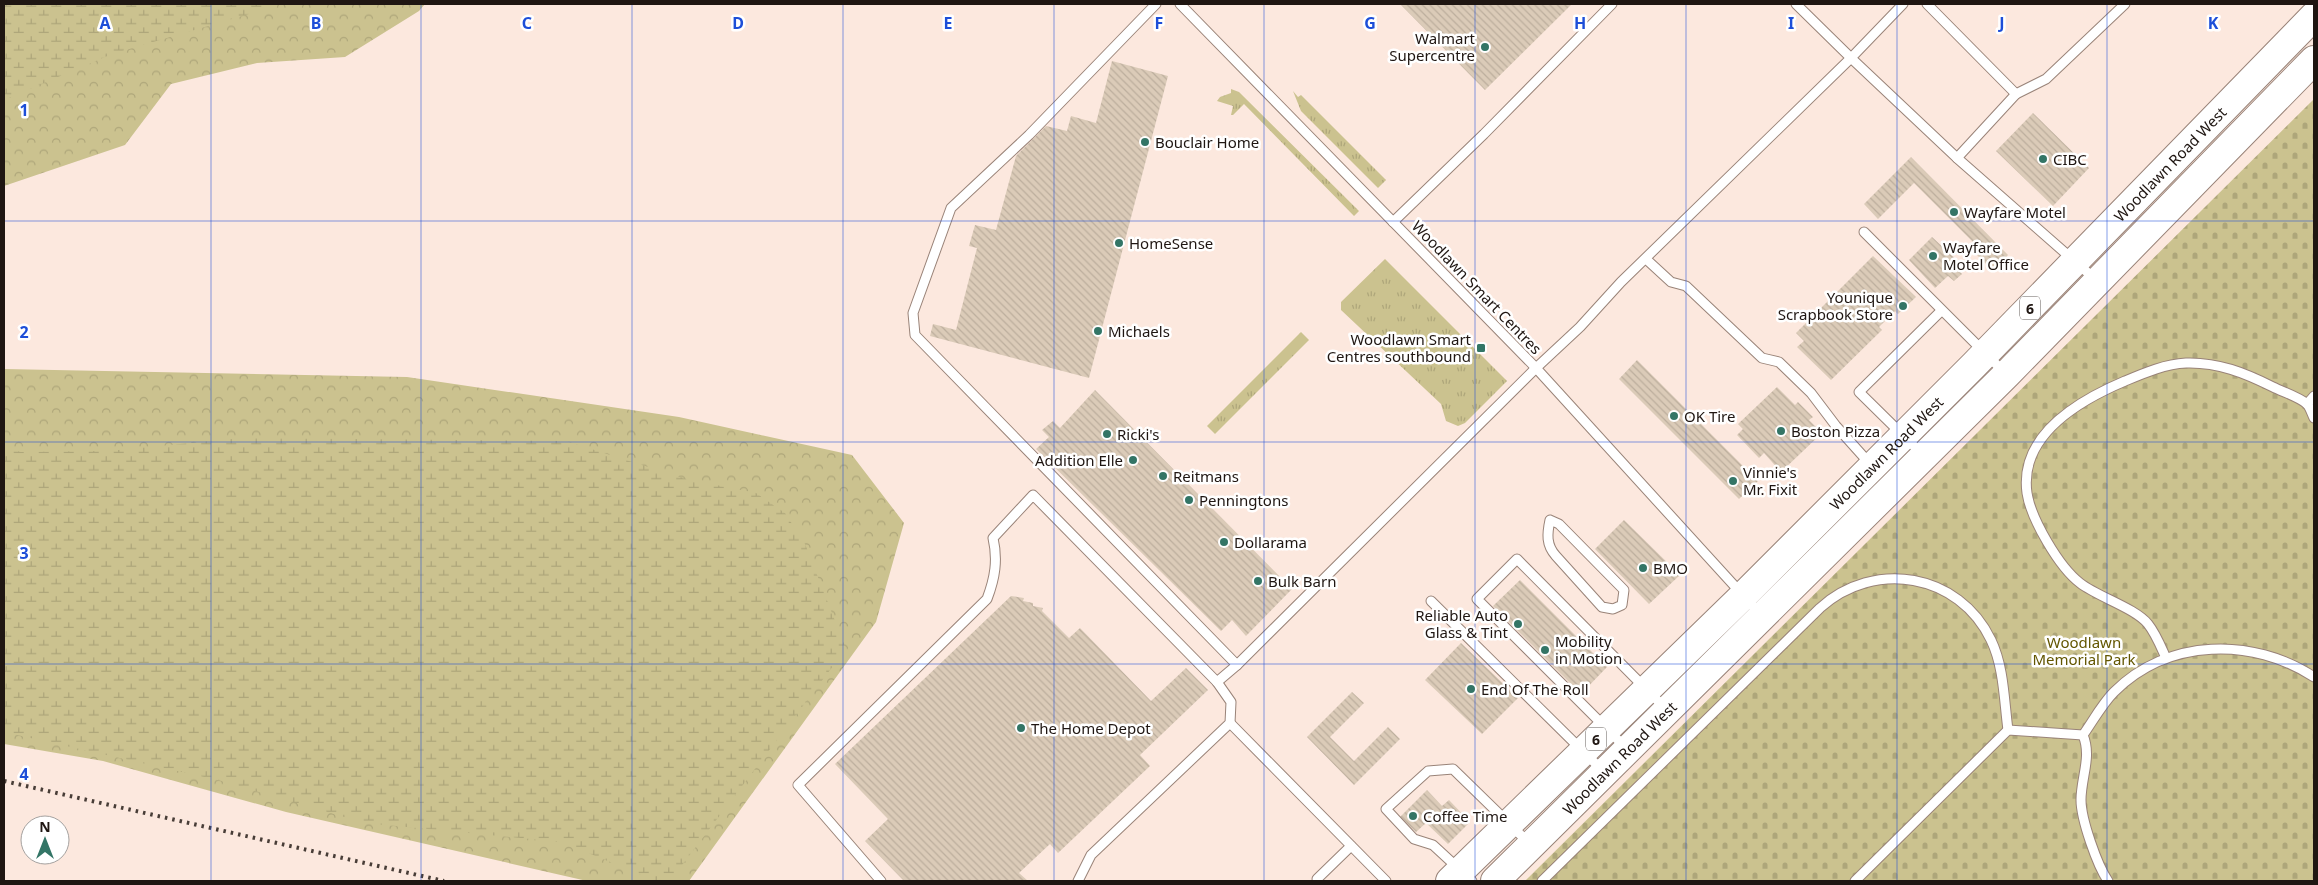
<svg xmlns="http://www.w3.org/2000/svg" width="2318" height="885" viewBox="0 0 2318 885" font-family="'Noto Sans',sans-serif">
<defs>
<pattern id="grass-tufts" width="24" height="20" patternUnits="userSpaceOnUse" patternTransform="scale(1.25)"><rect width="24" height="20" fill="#cbc28f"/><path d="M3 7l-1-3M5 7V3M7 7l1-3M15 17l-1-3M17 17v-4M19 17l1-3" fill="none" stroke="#aea67a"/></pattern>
<pattern id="forest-crowns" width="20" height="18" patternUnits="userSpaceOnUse" patternTransform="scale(1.25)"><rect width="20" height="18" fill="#cbc28f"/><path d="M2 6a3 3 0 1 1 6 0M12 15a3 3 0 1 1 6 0" fill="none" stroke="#aea67a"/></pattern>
<pattern id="wetland-marsh" width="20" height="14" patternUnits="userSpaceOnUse" patternTransform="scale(1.25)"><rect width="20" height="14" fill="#cbc28f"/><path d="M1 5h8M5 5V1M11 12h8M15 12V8" fill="none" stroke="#aea67a"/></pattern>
<pattern id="cemetery-stones" width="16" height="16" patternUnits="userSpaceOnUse" patternTransform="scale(1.25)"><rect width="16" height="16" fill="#cbc28f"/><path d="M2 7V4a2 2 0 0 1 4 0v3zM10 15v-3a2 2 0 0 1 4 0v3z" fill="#aea67a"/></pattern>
<pattern id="building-back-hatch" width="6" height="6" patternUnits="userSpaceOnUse" patternTransform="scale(1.25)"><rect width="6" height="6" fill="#dbcbb8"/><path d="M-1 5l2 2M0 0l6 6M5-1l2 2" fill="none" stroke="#bcae9d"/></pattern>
</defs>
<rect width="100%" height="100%" fill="#fce8de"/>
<g fill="url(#grass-tufts)">
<path d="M 1231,89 L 1239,92 L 1359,211 L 1354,216 L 1244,104 L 1233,115 L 1231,115 L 1233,106 L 1217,101 L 1220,97 L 1231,93 Z"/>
<path d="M 1293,91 L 1298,97 L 1301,95 L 1386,180 L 1378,188 L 1301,111 Z"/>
<path d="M 1385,259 L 1507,381 L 1465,423 L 1458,426 L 1446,421 L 1441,404 L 1341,310 L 1341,302 Z"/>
<path d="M 1301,332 L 1309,340 L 1215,434 L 1207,426 Z"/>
</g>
<g fill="url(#forest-crowns)">
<path d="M 4,4 L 425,4 L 419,11 L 345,57 L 257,63 L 171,84 L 125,145 L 4,186 Z"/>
<path d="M 4,369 L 407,377 L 679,417 L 852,455 L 904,523 L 876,622 L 689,881 L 587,881 L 286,812 L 103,761 L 4,744 Z"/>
</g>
<g fill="url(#wetland-marsh)">
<path d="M 4,4 L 275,4 L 270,8 L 112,54 L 4,100 Z"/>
<path d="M 242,438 L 566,441 L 686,479 L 756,493 L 785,513 L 805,544 L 846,649 L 670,881 L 657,881 L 561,842 L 365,823 L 222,781 L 4,732 L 4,448 L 21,452 L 108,451 Z"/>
</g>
<path fill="url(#cemetery-stones)" d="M 2314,99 L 2314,881 L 1525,881 Z"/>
<g fill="url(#building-back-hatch)">
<path d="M 1400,4 L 1572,4 L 1485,90 Z"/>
<path d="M 1112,61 L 1168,76 L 1089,378 L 930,336 L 933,324 L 956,330 L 977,248 L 969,246 L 975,225 L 996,230 L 1016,156 L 1046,126 L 1067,131 L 1071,116 L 1096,123 Z"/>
<path d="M 2033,113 L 2089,168 L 2053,206 L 1996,151 Z"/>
<path d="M 1911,157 L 2008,255 L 1993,271 L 1975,253 L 1980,249 L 1914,183 L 1878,219 L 1864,204 Z"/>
<path d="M 1932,237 L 1960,263 L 1956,267 L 1962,274 L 1954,281 L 1948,276 L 1935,288 L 1909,260 Z"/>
<path d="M 1873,256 L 1916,297 L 1898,314 L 1895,311 L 1879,327 L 1882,330 L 1831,380 L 1797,347 L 1804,341 L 1796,333 Z"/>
<path d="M 1637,360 L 1758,481 L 1739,499 L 1619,379 Z"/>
<path d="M 1777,387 L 1795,405 L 1798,402 L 1813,417 L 1809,420 L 1822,433 L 1781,472 L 1764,453 L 1759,458 L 1737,435 L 1743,429 L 1738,424 Z"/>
<path d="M 1095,390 L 1292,589 L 1246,636 L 1232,620 L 1221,631 L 1036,449 L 1049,437 L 1042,430 L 1053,421 L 1060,428 Z"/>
<path d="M 1624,520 L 1680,575 L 1649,604 L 1595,549 Z"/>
<path d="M 1520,580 L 1607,667 L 1581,694 L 1493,606 Z"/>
<path d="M 1011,596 L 1024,598 L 1023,601 L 1033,603 L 1033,606 L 1043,608 L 1042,611 L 1069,638 L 1080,628 L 1151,701 L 1186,668 L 1208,690 L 1140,755 L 1150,766 L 1058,853 L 1050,844 L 1019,873 L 1028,881 L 904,881 L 865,841 L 888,819 L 835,764 Z"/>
<path d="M 1461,643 L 1518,698 L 1482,734 L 1425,680 Z"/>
<path d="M 1352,692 L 1364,703 L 1330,737 L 1354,761 L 1388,727 L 1400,739 L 1354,785 L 1307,737 Z"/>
<path d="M 1427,790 L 1442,806 L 1449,800 L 1470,822 L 1448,844 L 1426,823 L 1416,832 L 1400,817 Z"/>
</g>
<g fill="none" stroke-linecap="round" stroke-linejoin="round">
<g stroke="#998378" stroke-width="11">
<g id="lane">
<path d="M 1156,4 L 1029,135 L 951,208 L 913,313 L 915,335 L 1237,665"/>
<path d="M 1180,4 L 1536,368 L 1761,615"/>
<path d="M 1903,4 L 1851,58 L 1957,158 L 2095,279"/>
<path d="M 1927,4 L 2016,94"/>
<path d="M 1957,158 L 2016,94 L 2046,79 L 2125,4"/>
<path d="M 1393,222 L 1484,134 L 1612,4"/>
<path d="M 1864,232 L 2005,373"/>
<path d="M 1646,259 L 1671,282 L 1686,286 L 1762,358 L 1779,362 L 1811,393 L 1836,426 L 1871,465"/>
<path d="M 2307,404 L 2314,396"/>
<path d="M 1923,455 L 1859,392 L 1941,311"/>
<path d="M 1550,520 L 1559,524 L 1624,590 L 1622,605 L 1613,609 L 1602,607 L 1556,556 C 1546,545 1547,534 1550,520 Z"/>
<path d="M 1431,601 L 1603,771"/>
<path d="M 2166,658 C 2161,647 2156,634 2148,624 C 2135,608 2098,597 2080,583 C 2059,567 2031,519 2027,493 C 2019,435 2080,400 2125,381 C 2144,373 2165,364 2186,363 C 2218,362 2245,373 2273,387 C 2283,392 2299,397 2307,404 C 2310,407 2312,414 2314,418"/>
<path d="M 1217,682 L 1237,665 L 1536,368 L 1580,327 L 1621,282 L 1851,58 L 1796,4"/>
<path d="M 1230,723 L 1386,881"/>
<path d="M 2083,735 C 2092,757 2081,777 2081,800 C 2081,819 2097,865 2108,881"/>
<path d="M 1626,748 L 1477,599 L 1517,559 L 1666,709"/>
<path d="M 1317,879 L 1351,846"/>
<path d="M 881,881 L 798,785 L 987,599 C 995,578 998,560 993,538 L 1033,495 L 1217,682 L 1231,702 L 1230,723 L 1091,855 L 1078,881"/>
<path d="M 1472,881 L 1433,845 L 1414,839 L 1386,809 L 1428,771 L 1453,769 L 1530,844"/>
<path d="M 1542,881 L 1820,608 C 1874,559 1959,573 1991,640 C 2004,667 2004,700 2008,730"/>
<path d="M 1855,881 L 2008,730 L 2083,735 C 2093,721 2102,704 2114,692 C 2168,638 2253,637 2314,677"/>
</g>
</g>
<g stroke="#998378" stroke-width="30">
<g id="primary">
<path id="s1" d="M 1450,881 L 1742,597 L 1974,365 L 2314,16"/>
<path id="s2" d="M 1495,881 L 2007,374 L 2314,60"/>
</g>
</g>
<use href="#lane" stroke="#fff" stroke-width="9"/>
<use href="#primary" stroke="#fff" stroke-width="28"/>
<path stroke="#483d37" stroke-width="4" stroke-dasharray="2.5 5" stroke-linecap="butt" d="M 4,781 L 444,881"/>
</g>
<path fill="none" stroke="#1d4ed8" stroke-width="1" stroke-opacity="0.55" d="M 211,4 L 211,881M 421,4 L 421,881M 632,4 L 632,881M 843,4 L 843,881M 1054,4 L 1054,881M 1264,4 L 1264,881M 1475,4 L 1475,881M 1686,4 L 1686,881M 1897,4 L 1897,881M 2107,4 L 2107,881M 4,221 L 2314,221M 4,442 L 2314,442M 4,664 L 2314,664"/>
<g fill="#337566" stroke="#fff" stroke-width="2">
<circle cx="1485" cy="47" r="5"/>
<circle cx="1145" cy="142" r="5"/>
<circle cx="2043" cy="159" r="5"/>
<circle cx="1954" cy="212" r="5"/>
<circle cx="1119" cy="243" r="5"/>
<circle cx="1933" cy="256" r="5"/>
<circle cx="1903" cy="306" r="5"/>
<circle cx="1098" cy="331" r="5"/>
<rect x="1476" y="343" width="10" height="10" rx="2.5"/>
<circle cx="1674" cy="416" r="5"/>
<circle cx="1781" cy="431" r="5"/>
<circle cx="1107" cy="434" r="5"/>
<circle cx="1133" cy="460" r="5"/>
<circle cx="1163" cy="476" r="5"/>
<circle cx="1733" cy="481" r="5"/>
<circle cx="1189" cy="500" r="5"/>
<circle cx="1224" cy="542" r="5"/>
<circle cx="1643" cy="568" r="5"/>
<circle cx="1258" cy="581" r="5"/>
<circle cx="1518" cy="624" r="5"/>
<circle cx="1545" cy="650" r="5"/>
<circle cx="1471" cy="689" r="5"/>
<circle cx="1021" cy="728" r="5"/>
<circle cx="1413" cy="816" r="5"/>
</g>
<g text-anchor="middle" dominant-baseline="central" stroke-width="5" stroke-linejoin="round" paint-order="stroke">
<g fill="#fff" stroke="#625c59" stroke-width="1">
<rect x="2020" y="296.5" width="20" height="23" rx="4"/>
<rect x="1586" y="727.5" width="20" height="23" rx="4"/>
</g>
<g font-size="14" font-weight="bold" fill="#1f1612">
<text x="2030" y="308">6</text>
<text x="1596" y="739">6</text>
</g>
<g font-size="15" fill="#1f1612" stroke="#fff" text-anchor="start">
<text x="1475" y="38" text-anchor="end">Walmart<tspan x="1475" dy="17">Supercentre</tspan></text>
<text x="1155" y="142">Bouclair Home</text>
<text x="2053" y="159">CIBC</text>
<text x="1964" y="212">Wayfare Motel</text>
<text x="1129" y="243">HomeSense</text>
<text x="1943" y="247">Wayfare<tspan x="1943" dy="17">Motel Office</tspan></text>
<text x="1893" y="297" text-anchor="end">Younique<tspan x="1893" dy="17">Scrapbook Store</tspan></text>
<text x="1108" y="331">Michaels</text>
<text x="1471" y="339" text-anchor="end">Woodlawn Smart<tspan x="1471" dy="17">Centres southbound</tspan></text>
<text x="1684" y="416">OK Tire</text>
<text x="1791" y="431">Boston Pizza</text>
<text x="1117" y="434">Ricki's</text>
<text x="1123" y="460" text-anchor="end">Addition Elle</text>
<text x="1743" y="472">Vinnie's<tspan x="1743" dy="17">Mr. Fixit</tspan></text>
<text x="1173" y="476">Reitmans</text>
<text x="1199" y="500">Penningtons</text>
<text x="1234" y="542">Dollarama</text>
<text x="1653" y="568">BMO</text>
<text x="1268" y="581">Bulk Barn</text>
<text x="1508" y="615" text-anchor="end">Reliable Auto<tspan x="1508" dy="17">Glass &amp; Tint</tspan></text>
<text x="1555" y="641">Mobility<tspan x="1555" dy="17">in Motion</tspan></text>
<text x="1481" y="689">End Of The Roll</text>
<text x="1031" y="728">The Home Depot</text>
<text x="1423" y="816">Coffee Time</text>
</g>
<g font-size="15" fill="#1f1612" stroke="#fff">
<text stroke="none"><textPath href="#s1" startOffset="1016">Woodlawn Road West</textPath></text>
<text transform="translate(1477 287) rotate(46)">Woodlawn Smart Centres</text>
<text stroke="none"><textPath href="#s1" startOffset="611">Woodlawn Road West</textPath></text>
<text stroke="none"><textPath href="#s2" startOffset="175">Woodlawn Road West</textPath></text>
</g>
<g font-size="15" fill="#635601" stroke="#fff">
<text x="2084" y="642">Woodlawn<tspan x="2084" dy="17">Memorial Park</tspan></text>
</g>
</g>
<g font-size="16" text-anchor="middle" font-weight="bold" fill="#1d4ed8" stroke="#fff" stroke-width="5" stroke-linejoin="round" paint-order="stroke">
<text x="105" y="29">A</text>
<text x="316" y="29">B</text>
<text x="527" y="29">C</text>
<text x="738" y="29">D</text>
<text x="948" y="29">E</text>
<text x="1159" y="29">F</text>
<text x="1370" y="29">G</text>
<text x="1580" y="29">H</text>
<text x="1791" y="29">I</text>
<text x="2002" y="29">J</text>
<text x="2213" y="29">K</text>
<text x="24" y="116">1</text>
<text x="24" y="338">2</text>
<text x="24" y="559">3</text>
<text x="24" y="780">4</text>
</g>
<rect width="2318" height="885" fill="none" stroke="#1f1612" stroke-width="10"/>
<g transform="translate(45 840)"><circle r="24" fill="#ffffff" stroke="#a5a2a0"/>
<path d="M0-4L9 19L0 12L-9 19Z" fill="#337566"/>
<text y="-8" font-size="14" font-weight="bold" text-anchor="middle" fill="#1f1612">N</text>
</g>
</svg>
